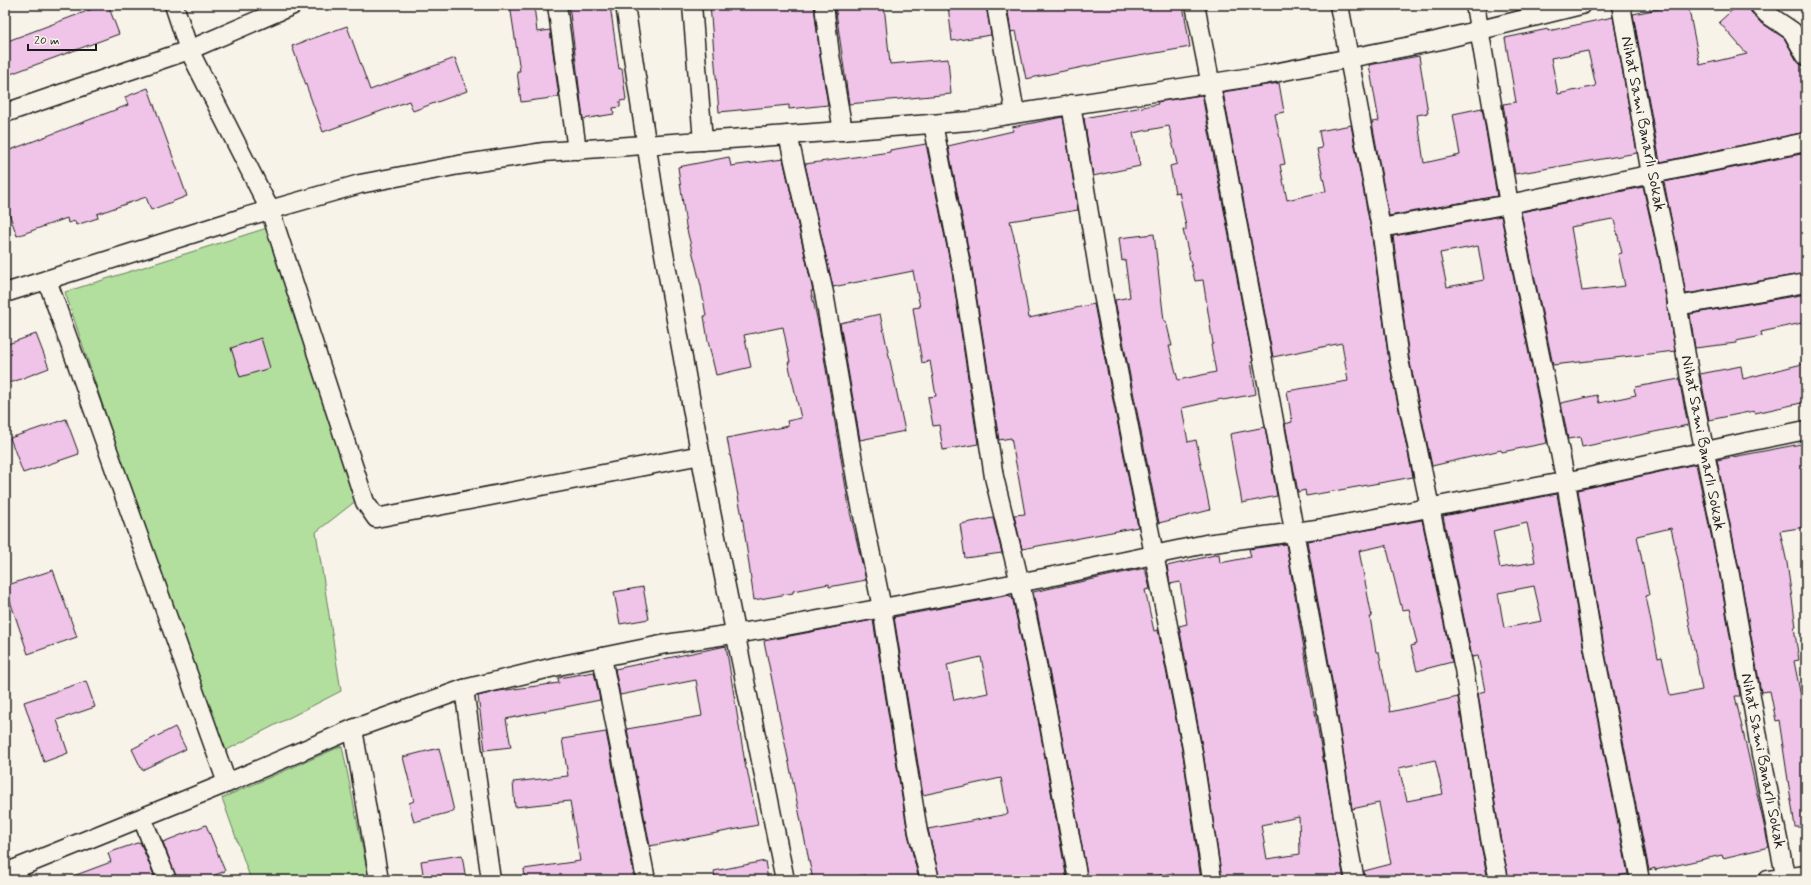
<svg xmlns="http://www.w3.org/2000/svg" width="1811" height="885" viewBox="0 0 1811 885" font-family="Mynerve,sans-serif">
<rect width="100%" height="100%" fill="#f7f3e8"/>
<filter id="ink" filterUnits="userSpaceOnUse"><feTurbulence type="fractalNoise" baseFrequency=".025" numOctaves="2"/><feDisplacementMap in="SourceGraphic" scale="8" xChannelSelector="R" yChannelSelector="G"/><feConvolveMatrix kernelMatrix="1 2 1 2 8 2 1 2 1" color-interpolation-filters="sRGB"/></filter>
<g filter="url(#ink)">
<g fill="#b2df9d" stroke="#677e5c">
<path d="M 267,228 L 357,500 L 316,532 L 341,691 L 219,754 L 65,292 Z"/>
<path d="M 342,746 L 369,880 L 251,880 L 222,798 Z"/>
</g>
<g fill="#f0c3e9" stroke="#1c1c1c" fill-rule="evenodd">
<path d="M 103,5 L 108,5 L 119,34 L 5,76 L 5,42 Z"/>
<path d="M 510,5 L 534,5 L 537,32 L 550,30 L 559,97 L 521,102 L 517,71 L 520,71 Z"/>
<path d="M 569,5 L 610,5 L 619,69 L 622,68 L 626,100 L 620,101 L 620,107 L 613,108 L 614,114 L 583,119 Z"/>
<path d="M 710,5 L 814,5 L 820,56 L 828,105 L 789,109 L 789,105 L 719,112 Z"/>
<path d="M 835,5 L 884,5 L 890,64 L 948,59 L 951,94 L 849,104 Z"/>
<path d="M 948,5 L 986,5 L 991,35 L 952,41 Z"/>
<path d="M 1007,5 L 1183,5 L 1190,47 L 1116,60 L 1026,79 L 1016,31 L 1011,32 Z"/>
<path d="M 1679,5 L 1688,5 L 1700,65 L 1747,54 L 1719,22 L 1738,5 L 1749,5 L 1751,12 L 1759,21 L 1784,38 L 1797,61 L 1803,66 L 1806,77 L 1806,132 L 1660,162 L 1633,14 Z"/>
<path d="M 1613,17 L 1637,153 L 1515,174 L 1503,104 L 1516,102 L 1505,38 L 1548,29 L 1548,31 ZM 1588,51 L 1596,86 L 1558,94 L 1551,58 Z"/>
<path d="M 347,26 L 370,90 L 455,58 L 467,91 L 413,111 L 409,101 L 323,132 L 292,46 Z"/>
<path d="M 1419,56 L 1428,113 L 1417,115 L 1424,163 L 1460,155 L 1453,114 L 1482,108 L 1497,196 L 1389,216 L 1372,122 L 1379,121 L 1369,65 Z"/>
<path d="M 1279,83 L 1284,112 L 1275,114 L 1285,164 L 1280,165 L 1287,200 L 1326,191 L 1317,149 L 1322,148 L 1319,131 L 1351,125 L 1371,230 L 1389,362 L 1413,477 L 1306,496 L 1305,490 L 1298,492 L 1285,424 L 1292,422 L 1287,391 L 1348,381 L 1342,343 L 1273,357 L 1223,92 Z"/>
<path d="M 148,88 L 187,196 L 151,210 L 146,197 L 97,214 L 98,218 L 76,225 L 75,221 L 68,223 L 67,218 L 17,236 L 5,202 L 5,152 L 128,105 L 125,97 Z"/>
<path d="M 1202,95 L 1253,362 L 1251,362 L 1256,394 L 1223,400 L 1222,399 L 1182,408 L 1188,442 L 1196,440 L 1210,510 L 1159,523 L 1115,300 L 1130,297 L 1125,260 L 1122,261 L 1119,238 L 1154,234 L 1164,321 L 1166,321 L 1172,346 L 1169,346 L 1178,380 L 1216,372 L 1211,345 L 1213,344 L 1203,280 L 1195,281 L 1183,230 L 1186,230 L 1186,226 L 1179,192 L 1175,193 L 1170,166 L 1177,164 L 1169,126 L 1133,133 L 1140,166 L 1093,176 L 1084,118 L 1158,104 L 1157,102 Z"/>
<path d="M 1063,117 L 1078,210 L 1010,221 L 1019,258 L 1029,318 L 1094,304 L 1138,527 L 1022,549 L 1014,515 L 1025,514 L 1017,469 L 1011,438 L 999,440 L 972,268 L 948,146 L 1013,131 L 1012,127 Z"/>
<path d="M 926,144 L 952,272 L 978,444 L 943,450 L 939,425 L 933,426 L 928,397 L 936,396 L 930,361 L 922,363 L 913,308 L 920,307 L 913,271 L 833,287 L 805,164 L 890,152 L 890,150 Z"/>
<path d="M 1806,153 L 1806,273 L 1686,294 L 1664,182 Z"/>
<path d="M 729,157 L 731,166 L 783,159 L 813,291 L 811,291 L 819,327 L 850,512 L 866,580 L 829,587 L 829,584 L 793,591 L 793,593 L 754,600 L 743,522 L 727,438 L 788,426 L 787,421 L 801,418 L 788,362 L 790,362 L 783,327 L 744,335 L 751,367 L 716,375 L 708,341 L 704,316 L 706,316 L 701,286 L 686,226 L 678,167 Z"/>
<path d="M 1643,187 L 1660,263 L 1675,351 L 1553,365 L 1521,212 ZM 1612,219 L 1614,220 L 1622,253 L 1618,254 L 1625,286 L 1582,291 L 1571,227 Z"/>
<path d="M 1501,216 L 1547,443 L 1502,452 L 1501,450 L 1432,466 L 1409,358 L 1393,236 ZM 1478,246 L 1484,280 L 1447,287 L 1440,253 Z"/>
<path d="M 1806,294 L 1806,320 L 1802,321 L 1802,323 L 1761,332 L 1762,336 L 1736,341 L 1736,343 L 1695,348 L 1690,314 Z"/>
<path d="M 880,314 L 905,431 L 860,440 L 840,323 Z"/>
<path d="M 36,334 L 49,368 L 5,385 L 5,345 Z"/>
<path d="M 261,338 L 270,368 L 240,377 L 231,348 Z"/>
<path d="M 1806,363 L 1806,402 L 1755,413 L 1754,411 L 1709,420 L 1700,374 L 1741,366 L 1743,379 Z"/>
<path d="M 1679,379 L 1688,425 L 1582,447 L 1580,437 L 1568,439 L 1561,403 L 1597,395 L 1599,403 L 1636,395 L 1634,389 L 1636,387 Z"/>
<path d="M 66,419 L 79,454 L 23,473 L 10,438 Z"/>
<path d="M 1265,427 L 1277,496 L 1242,503 L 1230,434 Z"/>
<path d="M 1806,443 L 1806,527 L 1780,531 L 1787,563 L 1796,627 L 1794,627 L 1799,660 L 1794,661 L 1806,722 L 1806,827 L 1795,827 L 1779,720 L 1776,721 L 1770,691 L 1761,692 L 1740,573 L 1717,460 Z"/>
<path d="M 1696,464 L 1720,577 L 1740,696 L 1735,696 L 1769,847 L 1723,858 L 1722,855 L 1655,870 L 1655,868 L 1649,870 L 1604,647 L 1578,490 ZM 1671,528 L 1679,564 L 1678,564 L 1702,690 L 1670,696 L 1662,657 L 1658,658 L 1646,596 L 1649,595 L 1637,536 Z"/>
<path d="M 1557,494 L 1584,651 L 1628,874 L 1599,880 L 1509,880 L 1500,836 L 1478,693 L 1485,691 L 1478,656 L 1472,657 L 1443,516 ZM 1527,523 L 1535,562 L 1500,568 L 1493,531 ZM 1534,586 L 1542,621 L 1504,628 L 1498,593 Z"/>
<path d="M 993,518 L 1002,553 L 965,558 L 960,524 Z"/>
<path d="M 1422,520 L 1452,662 L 1417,671 L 1411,646 L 1417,644 L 1409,609 L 1402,610 L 1386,545 L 1359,551 L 1372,617 L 1370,617 L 1376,652 L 1379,652 L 1390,712 L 1458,697 L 1480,840 L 1488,880 L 1365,880 L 1364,871 L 1391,864 L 1379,803 L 1352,809 L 1335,697 L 1307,541 ZM 1435,760 L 1443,794 L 1407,801 L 1399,768 Z"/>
<path d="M 1286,544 L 1344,880 L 1222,880 L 1203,751 L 1179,626 L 1187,624 L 1180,582 L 1170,584 L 1167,566 L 1219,554 L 1220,563 L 1251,557 L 1249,549 ZM 1299,817 L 1300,854 L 1267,859 L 1261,825 Z"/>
<path d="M 1145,568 L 1150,589 L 1145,590 L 1154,631 L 1158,630 L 1183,755 L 1201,880 L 1174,880 L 1173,873 L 1132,880 L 1088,880 L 1057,710 L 1033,592 Z"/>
<path d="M 53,570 L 77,637 L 28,654 L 5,586 Z"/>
<path d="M 643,587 L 649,619 L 620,624 L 614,592 Z"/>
<path d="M 1010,595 L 1010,597 L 1012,596 L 1037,714 L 1067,880 L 940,880 L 928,829 L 1008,814 L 1001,778 L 923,795 L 894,617 ZM 981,657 L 988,693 L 954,700 L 947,665 Z"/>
<path d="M 873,620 L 908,834 L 919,880 L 878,880 L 864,875 L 840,880 L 813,880 L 764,641 Z"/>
<path d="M 726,646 L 746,769 L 747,769 L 758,825 L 650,846 L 627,729 L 702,716 L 696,680 L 620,695 L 615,669 Z"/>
<path d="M 594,672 L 600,700 L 506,719 L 511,747 L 485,750 L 478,696 L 499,691 L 559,683 L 558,678 Z"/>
<path d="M 86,681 L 95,707 L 57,720 L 68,753 L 44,762 L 24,702 Z"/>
<path d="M 175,727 L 186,749 L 142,770 L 132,749 Z"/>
<path d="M 606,732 L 635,880 L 525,880 L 524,869 L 580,861 L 570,801 L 515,807 L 513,782 L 568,776 L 562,739 Z"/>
<path d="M 439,748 L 454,811 L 414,822 L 409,803 L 414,801 L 403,757 Z"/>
<path d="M 206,825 L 225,871 L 203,880 L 177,880 L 163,842 Z"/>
<path d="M 140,842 L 156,880 L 68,880 L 68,878 L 111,862 L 108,853 Z"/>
<path d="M 462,855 L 466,880 L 424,880 L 421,861 Z"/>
<path d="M 765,861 L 768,880 L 715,880 L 714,871 Z"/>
</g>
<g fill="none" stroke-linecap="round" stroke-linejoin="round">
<g stroke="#1c1c1c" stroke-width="21">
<g id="minor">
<path d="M 293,5 L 189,50 L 270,210 L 365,502 L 376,518 L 701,455"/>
<path d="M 557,5 L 577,150"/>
<path d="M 625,5 L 659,226 L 710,507 L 785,880"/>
<path d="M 692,5 L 703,141"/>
<path d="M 824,5 L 830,55 L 843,131"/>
<path d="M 996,5 L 1015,113"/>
<path d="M 1195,5 C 1240,227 1279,450 1320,673 C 1333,742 1340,812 1355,880"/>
<path d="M 1339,5 L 1381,228"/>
<path d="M 1475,5 L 1509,204 L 1566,482 L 1594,649 L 1640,880"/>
<path d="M 1621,5 L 1651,174 L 1670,261 L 1691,385 L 1730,575 L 1761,754 L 1786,880"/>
<path d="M 1759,5 L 1767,14 L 1792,31 L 1806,56"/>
<path d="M 1071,104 L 1099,274 L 1193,753 L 1212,880"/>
<path d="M 5,113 L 189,50 L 174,5"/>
<path d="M 933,124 L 962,270 L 994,477 L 1020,583 L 1047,712 L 1078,880"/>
<path d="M 788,135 L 824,293 L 859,496 L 882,608 L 918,832 L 930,880"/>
<path d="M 47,280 L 227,783"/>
<path d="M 5,293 L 245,217 L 360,184 L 459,165 L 544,152 L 788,135 L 969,121 L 1264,75 L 1436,41 L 1581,5"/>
<path d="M 1677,306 L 1806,283"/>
<path d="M 602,657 L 646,880"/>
<path d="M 464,689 L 491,880"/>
<path d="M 353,729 L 379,880"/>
<path d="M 142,818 L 167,880"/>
<path d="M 5,873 L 227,783 L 353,729 L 464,689 L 558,666 L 666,644 L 786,626 L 1044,578 L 1206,544 L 1324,528 L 1589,477 L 1747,442 L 1806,430"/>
<path d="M 1499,880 L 1490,838 L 1464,669 L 1399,360 L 1381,228 L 1509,204 L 1806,142"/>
<path d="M 1768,880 L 1806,875"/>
</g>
</g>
<use href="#minor" stroke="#f7f3e8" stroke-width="18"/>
</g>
</g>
<g text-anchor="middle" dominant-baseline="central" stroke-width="4" stroke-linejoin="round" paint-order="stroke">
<g font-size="16" fill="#1c1c1c" stroke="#f7f3e8">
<text transform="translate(1643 124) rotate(79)">Nihat Sami Banarlı Sokak</text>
<text transform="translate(1703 443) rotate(79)">Nihat Sami Banarlı Sokak</text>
<text transform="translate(1763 761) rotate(79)">Nihat Sami Banarlı Sokak</text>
</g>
</g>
<rect width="1811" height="885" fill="none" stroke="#f7f3e8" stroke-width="20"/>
<rect x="10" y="10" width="1791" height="865" fill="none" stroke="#1c1c1c" stroke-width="1.5" filter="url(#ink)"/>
<path d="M28 44v6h68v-6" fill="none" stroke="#1c1c1c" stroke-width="2"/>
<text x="34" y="44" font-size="12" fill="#1c1c1c" stroke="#f7f3e8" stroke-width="3" paint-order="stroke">20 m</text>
</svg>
